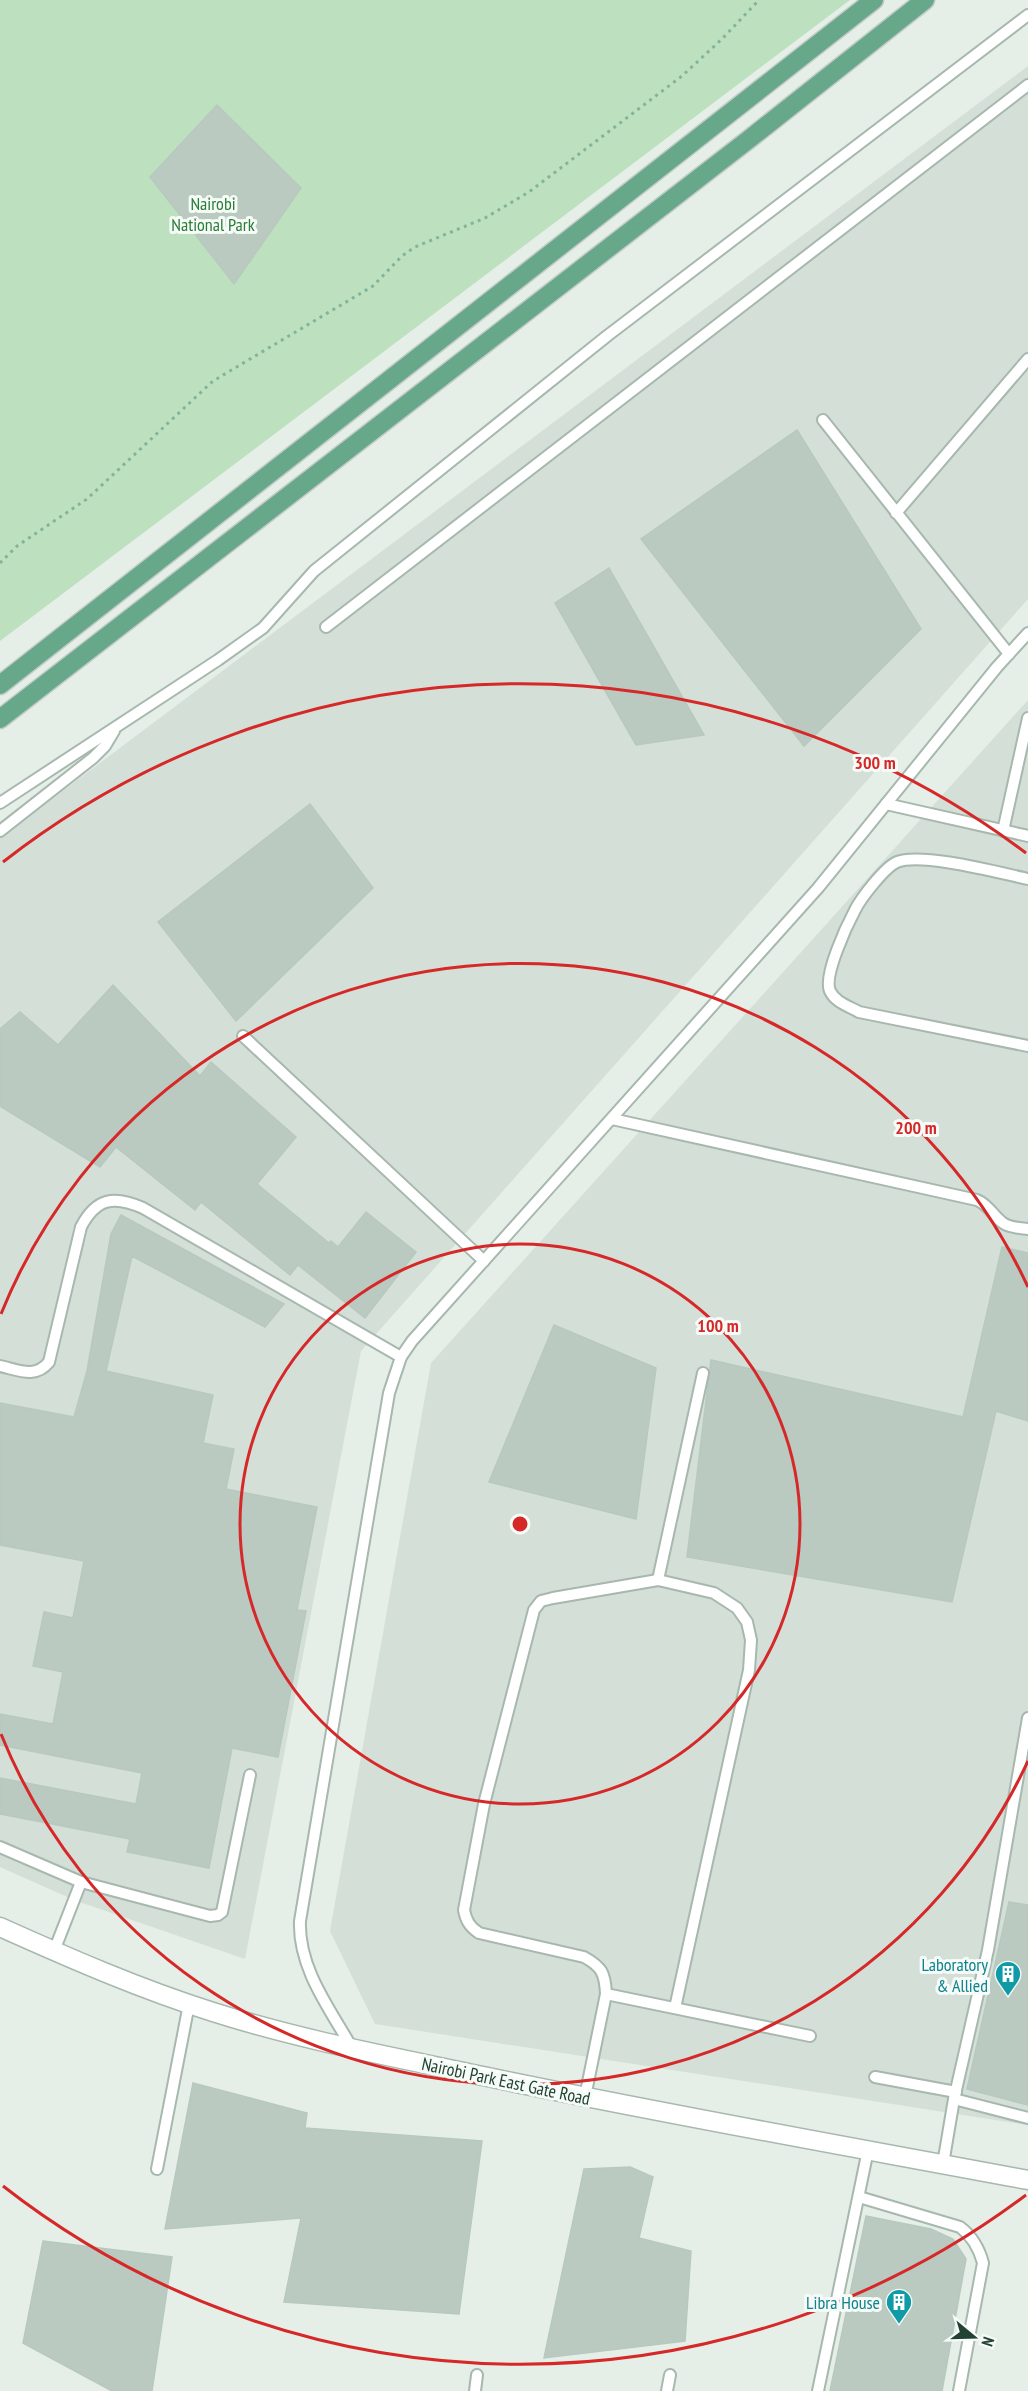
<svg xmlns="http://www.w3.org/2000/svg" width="1028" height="2391" viewBox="0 0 1028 2391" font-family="'PT Sans Narrow',sans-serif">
<rect width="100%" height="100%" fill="#e5efe8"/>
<g fill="#d3dfd7">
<path d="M 1028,66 L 1028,599 L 361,1351 L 245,1959 L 74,1900 L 0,1867 L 0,838 Z"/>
<path d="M 1028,700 L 1028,2125 L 375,2024 L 330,1931 L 431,1363 Z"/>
</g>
<path fill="#bde1bf" d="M 0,0 L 850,0 L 0,641 Z"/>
<g fill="#bacac1" stroke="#b7c9be" stroke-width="1.5">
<path d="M 217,105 L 301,188 L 234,284 L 150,177 Z"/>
<path d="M 797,430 L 921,629 L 804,746 L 641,539 Z"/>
<path d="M 609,568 L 704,735 L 636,745 L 555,603 Z"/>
<path d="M 310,804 L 373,888 L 236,1021 L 158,922 Z"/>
<path d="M 113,985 L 200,1076 L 211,1062 L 296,1137 L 257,1184 L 329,1243 L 331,1241 L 338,1247 L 366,1212 L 416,1252 L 365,1318 L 298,1265 L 290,1275 L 201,1202 L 195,1210 L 116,1147 L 100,1167 L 0,1106 L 0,1029 L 20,1012 L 58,1045 Z"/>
<path d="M 121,1215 L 284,1304 L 265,1327 L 132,1256 L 106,1371 L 213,1395 L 203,1443 L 234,1449 L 226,1489 L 317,1507 L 297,1610 L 306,1611 L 278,1757 L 232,1748 L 209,1868 L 127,1852 L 130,1839 L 0,1814 L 0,1778 L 136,1804 L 142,1773 L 0,1745 L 0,1714 L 53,1724 L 63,1672 L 33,1666 L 44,1612 L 73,1618 L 84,1561 L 0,1545 L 0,1403 L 74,1417 L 87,1371 L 111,1234 Z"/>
<path d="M 1002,1247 L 1028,1253 L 1028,1421 L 996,1411 L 952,1602 L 687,1557 L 711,1360 L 963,1417 Z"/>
<path d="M 554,1325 L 656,1368 L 636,1519 L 489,1482 Z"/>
<path d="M 1009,1902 L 1028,1905 L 1028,2105 L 967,2089 Z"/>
<path d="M 193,2083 L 307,2113 L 305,2128 L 482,2141 L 459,2314 L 284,2302 L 301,2218 L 165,2229 Z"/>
<path d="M 630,2167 L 653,2177 L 639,2238 L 691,2251 L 685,2341 L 544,2358 L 584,2169 Z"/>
<path d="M 866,2216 L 931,2229 L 953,2239 L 966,2259 L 942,2391 L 830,2391 Z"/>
<path d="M 43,2241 L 172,2257 L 152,2391 L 112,2391 L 23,2343 Z"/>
</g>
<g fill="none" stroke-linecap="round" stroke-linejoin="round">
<g stroke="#a7b8ae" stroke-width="14">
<g id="service">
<path d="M 823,420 L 1009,654"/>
<path d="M 896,513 L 1028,359"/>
<path d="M 326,627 L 1028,85"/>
<path d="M 0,803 L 218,660 L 263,628 L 314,571 L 607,336 L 1028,15"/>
<path d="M 886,804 L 1028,836"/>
<path d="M 0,831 L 93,758 L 105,746 L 114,731"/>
<path d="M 1003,831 L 1028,718"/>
<path d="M 1028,879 C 1000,873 921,852 897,862 C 885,867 861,898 855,910 C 847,925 823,976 830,991 C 835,1002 848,1006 859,1012 L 1028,1046"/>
<path d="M 243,1036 L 484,1261"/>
<path d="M 612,1119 L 977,1200 C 989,1205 993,1216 1003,1223 C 1010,1228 1020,1228 1028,1229"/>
<path d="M 0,1366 C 19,1370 35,1379 49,1362 L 81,1227 C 96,1198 114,1195 143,1208 L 401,1357"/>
<path d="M 658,1580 L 703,1373"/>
<path d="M 1028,1718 L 988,1950 L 954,2099 L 1028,2118"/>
<path d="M 0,1847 L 81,1882 L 210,1916 L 218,1915 L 222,1912 L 250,1775"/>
<path d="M 54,1951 L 81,1882"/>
<path d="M 606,1994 L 810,2036"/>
<path d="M 352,2048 C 330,2009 298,1968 300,1921 L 389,1393 L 401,1357 L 412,1341 L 818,888 L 997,667 L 1028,633"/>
<path d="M 875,2077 L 956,2092"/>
<path d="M 585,2097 L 606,1994 C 605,1973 602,1967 584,1957 L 479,1933 C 470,1927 466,1921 464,1910 L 484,1804 L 534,1610 L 541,1601 L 553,1598 L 658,1580 L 714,1593 L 737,1608 L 747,1622 L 751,1640 L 749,1670 L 675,2008"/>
<path d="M 943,2164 L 954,2099"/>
<path d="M 157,2169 L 189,2004"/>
<path d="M 859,2197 L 960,2227 C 972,2236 979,2248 983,2263 L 959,2391"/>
<path d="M 475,2391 L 477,2375"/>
<path d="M 667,2391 L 670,2375"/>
<path d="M 818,2391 L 868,2150"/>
</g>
</g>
<g stroke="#a7b8ae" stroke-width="21">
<path id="minor" d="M 0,1927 C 69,1958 140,1989 213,2012 C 301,2040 393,2057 483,2076 C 664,2114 846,2146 1028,2180"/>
</g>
<g stroke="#c1cac6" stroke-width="21">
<g id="primary">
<path d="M 0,685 L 874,0"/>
<path d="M 0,719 L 748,140 L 925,0"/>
</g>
</g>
<path stroke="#83b49b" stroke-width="3" stroke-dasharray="3 4.5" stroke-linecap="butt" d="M 0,563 L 17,546 L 87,499 L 213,381 L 373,286 L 402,256 L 415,247 L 485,218 L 529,192 L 682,76 L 722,39 L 759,0"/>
<use href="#service" stroke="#fff" stroke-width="10"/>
<use href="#minor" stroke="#fff" stroke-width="18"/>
<use href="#primary" stroke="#67a78a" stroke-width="18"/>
</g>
<g fill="none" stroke="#d62828" stroke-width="3">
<circle cx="520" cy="1524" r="280"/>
<path d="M1028 1761A560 560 0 0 1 1 1734M1 1314A560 560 0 0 1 1028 1287"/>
<path d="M1026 2195A840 840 0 0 1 3 2186M3 862A840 840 0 0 1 1026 853"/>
</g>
<defs>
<g id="building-pin" transform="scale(1.35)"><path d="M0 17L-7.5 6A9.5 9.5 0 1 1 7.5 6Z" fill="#0f9aa8" stroke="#f6fbf7"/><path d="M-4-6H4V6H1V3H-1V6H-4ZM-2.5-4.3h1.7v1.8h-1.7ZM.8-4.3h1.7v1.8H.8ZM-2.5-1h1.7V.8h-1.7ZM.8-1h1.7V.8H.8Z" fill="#fff"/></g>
</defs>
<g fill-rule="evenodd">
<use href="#building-pin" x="1008" y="1974"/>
<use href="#building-pin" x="899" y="2302"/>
</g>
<g text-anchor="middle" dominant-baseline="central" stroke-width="6" stroke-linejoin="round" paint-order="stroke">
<g font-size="18" fill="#2a7c39" stroke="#f6fbf7">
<text x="213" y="203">Nairobi<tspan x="213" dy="21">National Park</tspan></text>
</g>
<g font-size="18" fill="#0d838f" stroke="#f6fbf7" text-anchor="end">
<text x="988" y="1964">Laboratory<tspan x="988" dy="21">&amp; Allied</tspan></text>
<text x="880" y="2302">Libra House</text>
</g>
<g font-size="18" fill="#224233" stroke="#f6fbf7">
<text transform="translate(506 2081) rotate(12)">Nairobi Park East Gate Road</text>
</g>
</g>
<circle cx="520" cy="1524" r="9" fill="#d62828" stroke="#f6fbf7" stroke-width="3"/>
<g font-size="18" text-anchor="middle" font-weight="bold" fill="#d62828" stroke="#f6fbf7" stroke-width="6" stroke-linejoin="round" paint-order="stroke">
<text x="875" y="769">300 m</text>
<text x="916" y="1134">200 m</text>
<text x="718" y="1332">100 m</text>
</g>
<g transform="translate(974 2337) rotate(109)" stroke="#f6fbf7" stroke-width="4.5" paint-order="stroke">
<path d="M0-4.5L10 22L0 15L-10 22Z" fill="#224233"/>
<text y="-9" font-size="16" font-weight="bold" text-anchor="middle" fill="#224233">N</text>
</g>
</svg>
